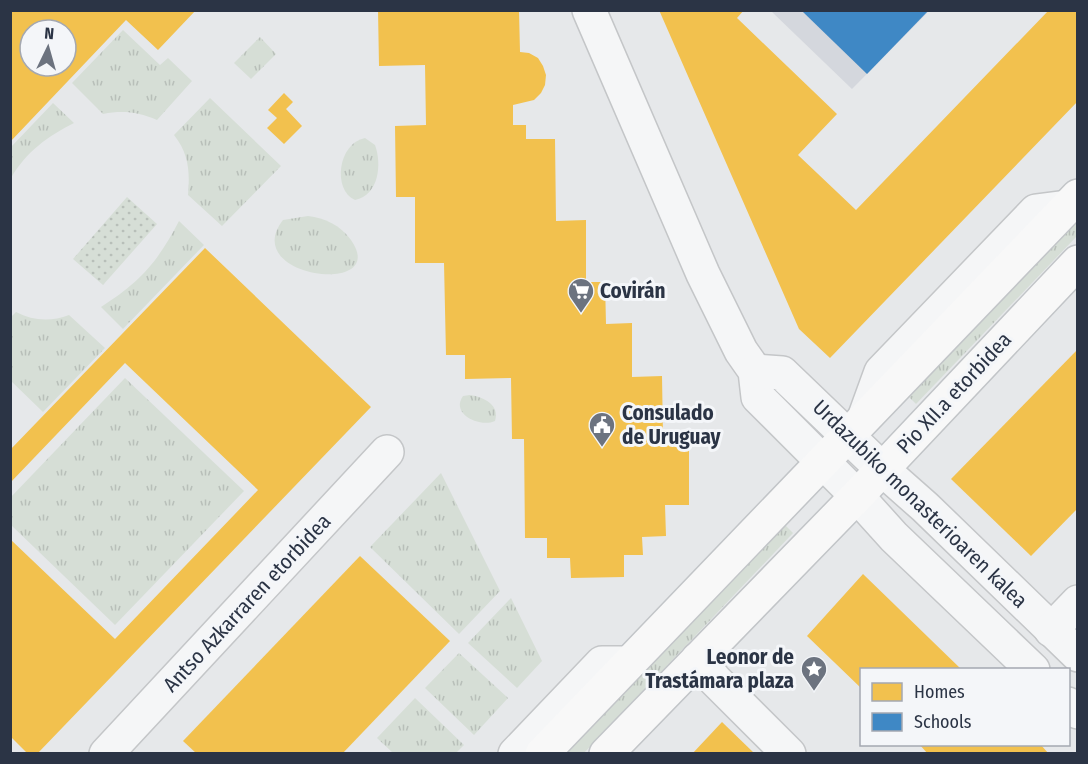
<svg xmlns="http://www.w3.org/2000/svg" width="1088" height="764" viewBox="0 0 1088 764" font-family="'Fira Sans Condensed',sans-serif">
<defs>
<pattern id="grass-tufts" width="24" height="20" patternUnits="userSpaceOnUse" patternTransform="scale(1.5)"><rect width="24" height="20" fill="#d6ded6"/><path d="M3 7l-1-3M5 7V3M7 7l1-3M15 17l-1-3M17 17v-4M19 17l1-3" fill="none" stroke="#b8bfb9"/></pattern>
<pattern id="park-dots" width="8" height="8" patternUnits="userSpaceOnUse" patternTransform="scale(1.5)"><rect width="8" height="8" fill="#d6ded6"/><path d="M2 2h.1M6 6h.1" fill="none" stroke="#b8bfb9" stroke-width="1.8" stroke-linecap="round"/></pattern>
</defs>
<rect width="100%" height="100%" fill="#e6e8ea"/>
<path fill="#d4d7dd" d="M 771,11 L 929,11 L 852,89 Z"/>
<g fill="url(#grass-tufts)">
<path d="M 123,30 L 160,65 L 168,58 L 192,81 L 157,120 C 138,112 123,110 103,114 L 72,83 Z"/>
<path d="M 260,37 L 276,54 L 251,79 L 234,63 Z"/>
<path d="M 210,98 L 281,166 L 222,226 L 188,195 C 190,172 189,154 174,135 Z"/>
<path d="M 53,103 L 74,123 C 48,136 26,152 11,178 L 11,147 Z"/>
<path d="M 365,138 L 375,145 C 382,164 379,195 355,200 C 332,190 338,143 365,138 Z"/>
<path d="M 308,216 C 325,218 340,225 351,240 C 391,297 238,278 283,220 Z"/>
<path d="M 1077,216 L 1077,236 L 916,404 L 906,394 Z"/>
<path d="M 179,221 L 204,245 L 123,329 L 101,307 C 140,282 157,263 179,221 Z"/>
<path d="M 16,312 C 33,321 51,322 69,315 L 105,348 L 43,412 L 11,381 L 11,317 Z"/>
<path d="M 125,378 L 244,491 L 115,625 L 11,525 L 10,498 Z"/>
<path d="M 470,395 C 484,397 500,405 495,421 C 480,428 450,414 463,396 Z"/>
<path d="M 441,473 L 500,591 L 459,634 L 370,547 Z"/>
<path d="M 782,522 L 793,533 L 584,753 L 566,754 Z"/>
<path d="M 511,598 L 542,661 L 517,688 L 468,643 Z"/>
<path d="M 459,653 L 508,698 L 474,735 L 425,688 Z"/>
<path d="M 415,698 L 464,745 L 456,753 L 393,753 L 377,738 Z"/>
</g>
<path fill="url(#park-dots)" d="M 127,197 L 157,224 L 103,285 L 73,259 Z"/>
<g fill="#f2c14e" fill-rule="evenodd">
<path d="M 10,10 L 196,10 L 158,50 L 126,20 L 10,142 ZM 30,30 L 66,30 L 66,66 L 30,66 Z"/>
<path d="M 378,10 L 519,10 L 520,52 L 529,53 L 538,58 L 543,66 L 546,75 L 545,85 L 541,93 L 534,100 L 513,105 L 513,125 L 526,125 L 526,139 L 555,139 L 556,221 L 586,220 L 586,282 L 605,282 L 606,324 L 632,323 L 632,377 L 662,376 L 663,437 L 689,437 L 689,505 L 665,505 L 666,536 L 642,537 L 643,555 L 624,555 L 624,577 L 571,578 L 570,558 L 547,558 L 547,538 L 525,538 L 524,439 L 512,439 L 511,378 L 465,379 L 465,355 L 446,355 L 444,263 L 415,263 L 415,197 L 396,197 L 395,126 L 426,125 L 425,65 L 379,66 Z"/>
<path d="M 659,10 L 744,10 L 737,18 L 837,114 L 798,155 L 856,210 L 1049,10 L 1078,10 L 1078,101 L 830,358 L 799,329 Z"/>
<path d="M 284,93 L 293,102 L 286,109 L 302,126 L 284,144 L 267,128 L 277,118 L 268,110 Z"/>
<path d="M 205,248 L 371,407 L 37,754 L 28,754 L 10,736 L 10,539 L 115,639 L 258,490 L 125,363 L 10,483 L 10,450 Z"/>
<path d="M 1078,349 L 1078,508 L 1031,556 L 951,479 Z"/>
<path d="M 360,556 L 450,641 L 342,754 L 197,754 L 183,741 Z"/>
<path d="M 863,574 L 962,670 L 862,670 L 862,689 L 807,636 Z"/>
<path d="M 722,722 L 755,754 L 692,754 Z"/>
<path d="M 919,744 L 1040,744 L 1049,754 L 928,754 Z"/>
</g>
<path fill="#3f88c5" d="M 804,10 L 929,10 L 867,74 L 803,12 Z"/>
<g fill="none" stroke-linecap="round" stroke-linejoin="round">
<g stroke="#c4c6c8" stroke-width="36">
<g id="minor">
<path d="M 589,10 L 703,274 L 741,351 L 755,371 L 758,397 L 857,496 L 894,537 L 1033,670"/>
<path d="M 755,371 L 782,373 L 882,469 L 925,507 L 1078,655"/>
<path d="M 865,416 L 881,372 L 1036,211 L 1067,207"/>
<path d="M 1051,630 L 1078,602"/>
<path d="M 698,659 L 715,680 L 789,754"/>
<path d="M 1068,704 L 1078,712"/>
<path d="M 106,754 L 387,452"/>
<path d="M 515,754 L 602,663 L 629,663"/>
</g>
</g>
<g stroke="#c2c5c8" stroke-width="36">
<g id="major">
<path d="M 542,754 L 1078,196"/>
<path d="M 606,754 L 857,496 L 1078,262"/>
</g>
</g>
<use href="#minor" stroke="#f5f6f7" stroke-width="33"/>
<use href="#major" stroke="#f8f8f8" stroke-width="33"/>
</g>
<defs>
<g id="supermarket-pin" transform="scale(1.35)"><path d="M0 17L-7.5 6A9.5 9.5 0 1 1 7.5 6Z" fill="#6c737f" stroke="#f4f6f9"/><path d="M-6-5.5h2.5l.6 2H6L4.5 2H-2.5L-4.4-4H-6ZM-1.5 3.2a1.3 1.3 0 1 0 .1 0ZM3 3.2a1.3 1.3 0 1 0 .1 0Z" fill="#fff"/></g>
<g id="civic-pin" transform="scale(1.35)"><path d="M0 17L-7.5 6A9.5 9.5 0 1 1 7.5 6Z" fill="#6c737f" stroke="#f4f6f9"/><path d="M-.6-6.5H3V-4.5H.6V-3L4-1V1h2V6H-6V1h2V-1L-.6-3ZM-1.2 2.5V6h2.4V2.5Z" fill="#fff"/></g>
<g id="sight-pin" transform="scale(1.35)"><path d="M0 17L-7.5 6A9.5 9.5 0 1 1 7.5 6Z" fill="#6c737f" stroke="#f4f6f9"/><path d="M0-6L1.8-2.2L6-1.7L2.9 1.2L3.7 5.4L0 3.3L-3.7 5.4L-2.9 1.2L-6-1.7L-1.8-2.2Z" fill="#fff"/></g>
</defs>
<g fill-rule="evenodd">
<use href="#supermarket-pin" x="581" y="291"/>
<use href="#civic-pin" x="602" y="425"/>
<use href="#sight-pin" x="814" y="669"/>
</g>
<g text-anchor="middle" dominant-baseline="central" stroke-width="6" stroke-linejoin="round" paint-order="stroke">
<g font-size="21" font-weight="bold" fill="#2b3445" stroke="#f4f6f9" text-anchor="start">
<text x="600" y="291">Covirán</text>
<text x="622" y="413">Consulado<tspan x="622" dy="24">de Uruguay</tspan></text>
<text x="794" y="657" text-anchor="end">Leonor de<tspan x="794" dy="24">Trastámara plaza</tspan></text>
</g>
<g font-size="21" fill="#2b3445" stroke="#f4f6f9">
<text transform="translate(954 393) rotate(-47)">Pio XII.a etorbidea</text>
<text transform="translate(920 504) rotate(44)">Urdazubiko monasterioaren kalea</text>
<text transform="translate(247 603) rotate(-47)">Antso Azkarraren etorbidea</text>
</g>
</g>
<rect width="1088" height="764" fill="none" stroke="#2b3445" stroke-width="24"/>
<rect x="860" y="668" width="210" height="78" fill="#f4f6f9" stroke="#a4a8b1" stroke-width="1.5"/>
<rect x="872" y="683" width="30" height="18" fill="#f2c14e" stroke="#a4a8b1" stroke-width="1.5"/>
<text x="914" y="698" font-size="18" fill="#2b3445">Homes</text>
<rect x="872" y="713" width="30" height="18" fill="#3f88c5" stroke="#a4a8b1" stroke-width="1.5"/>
<text x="914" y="728" font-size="18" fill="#2b3445">Schools</text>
<g transform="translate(48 48) rotate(5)"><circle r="28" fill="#f4f6f9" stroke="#a4a8b1" stroke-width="1.5"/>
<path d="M0-4.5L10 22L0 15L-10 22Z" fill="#6c737f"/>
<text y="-9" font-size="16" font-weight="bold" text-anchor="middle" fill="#2b3445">N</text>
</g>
</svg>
